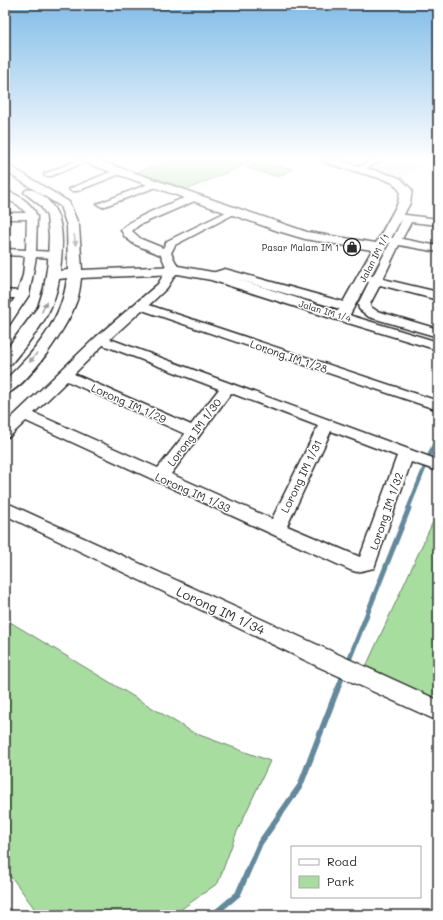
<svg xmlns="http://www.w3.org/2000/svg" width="443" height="920" viewBox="0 0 443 920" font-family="Mali,sans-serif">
<rect width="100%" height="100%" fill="#fff"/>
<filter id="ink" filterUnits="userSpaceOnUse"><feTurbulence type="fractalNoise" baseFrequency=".025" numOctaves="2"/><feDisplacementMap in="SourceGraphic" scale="8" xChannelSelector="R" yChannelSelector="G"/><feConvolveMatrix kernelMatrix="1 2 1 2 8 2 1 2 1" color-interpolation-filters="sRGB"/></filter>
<g filter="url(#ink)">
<path fill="#f7e6eb" d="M 384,160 L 403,160 L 422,165 L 403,176 L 371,167 Z"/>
<g fill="#a8dda0" stroke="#6a8466">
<path d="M 168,160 L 256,160 L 188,189 L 137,172 Z"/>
<path d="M 262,161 L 293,169 L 278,177 L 247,168 Z"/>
<path d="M 438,511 L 438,711 L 362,675 Z"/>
<path d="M 5,619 L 194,733 L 270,761 L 236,834 L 218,883 L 173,915 L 39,915 L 13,879 L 5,874 Z"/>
</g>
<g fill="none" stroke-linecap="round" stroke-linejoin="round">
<path stroke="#62899c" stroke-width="4" d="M 408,509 L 438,434"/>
<g stroke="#62899c" stroke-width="5">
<path d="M 347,665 L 409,508"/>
<path d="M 337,691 L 344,673"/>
</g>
<path stroke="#62899c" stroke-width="6" d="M 213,915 L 238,894 L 260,843 L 300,786 L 337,690"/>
<g stroke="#2b2b2b" stroke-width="3">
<g id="minor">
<path d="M 78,160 L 90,160 L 51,176 L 45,176 L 44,174 Z"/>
<path d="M 371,160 L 382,160 L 362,171 L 356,171 L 355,169 Z"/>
<path d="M 120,168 L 123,169 L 123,173 L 77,191 L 71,191 L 69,189 Z"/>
<path d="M 156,181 L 161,184 L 159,186 L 105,206 L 102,207 L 97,204 Z"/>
<path d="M 5,191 C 18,194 32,203 37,216 L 36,251 L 55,252 L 60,255 L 55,258 L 36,257 L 29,295 L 9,325 L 5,326 L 5,313 L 15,298 L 5,298 L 5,290 L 18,291 L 23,275 L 25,256 L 5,255 L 5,249 L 26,250 L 27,219 L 5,219 L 5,213 L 26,213 L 18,205 L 5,198 Z"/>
<path d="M 194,195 L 199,198 L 197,200 L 139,225 L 132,231 L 141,239 L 163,248 L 167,241 L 230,210 L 233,209 L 238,212 L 175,245 L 171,253 L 179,269 L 167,288 L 149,305 L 438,401 L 438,410 L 142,310 L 110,339 L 438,460 L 438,471 L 411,462 L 374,568 L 357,572 L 350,570 L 26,421 L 10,436 L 5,438 L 5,424 L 96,337 L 158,284 L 167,269 L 161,255 L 134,244 L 125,237 L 121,230 C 129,219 179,199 194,195 ZM 103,345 L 219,389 L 191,425 L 74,374 ZM 67,381 L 185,434 L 158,468 L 34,413 ZM 231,393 L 318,426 L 272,519 L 171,474 ZM 331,431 L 397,456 L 360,557 L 287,526 Z"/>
<path d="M 398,214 L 438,219 L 438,225 L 411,222 L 402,239 L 438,246 L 438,252 L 399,245 L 383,279 L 438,292 L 438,300 L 380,285 L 370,304 L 371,307 L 377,311 L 438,329 L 438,337 L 369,317 L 359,309 L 358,304 L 369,282 L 363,280 L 361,278 L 367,275 L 373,276 L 390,243 L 383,240 L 388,237 L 393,238 L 402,220 L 394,219 L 393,217 Z"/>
<path d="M 225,269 L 351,304 L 353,307 L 347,311 L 225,276 L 213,279 L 207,276 L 209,274 Z"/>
<path d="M 342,313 L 438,342 L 438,350 L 338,320 L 336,317 L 338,314 Z"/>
<path d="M 5,502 L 438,700 L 438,721 L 319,667 L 5,515 Z"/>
</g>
</g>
<g stroke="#2b2b2b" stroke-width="3">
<path id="tertiary" d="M 82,160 L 97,160 L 307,232 L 376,243 L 398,203 L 400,191 L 393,183 L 386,180 L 323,162 L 322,160 L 338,160 L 394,176 L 401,179 L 412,190 L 410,203 L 347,320 L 337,320 L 211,280 L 178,274 L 81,278 C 80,287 79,297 75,305 C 68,326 26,389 5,394 L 5,380 C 34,353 63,319 67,278 L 59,279 C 54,314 33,337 11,364 L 5,366 L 5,351 L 38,307 L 44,288 L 48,262 L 49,236 L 47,216 L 40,205 L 26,194 L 24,192 L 26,190 C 33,188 37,192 43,196 C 66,214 63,244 60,271 L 68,270 L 67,226 L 60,206 L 5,171 L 5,163 L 69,202 L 79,226 L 82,270 L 178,266 L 218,273 L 338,311 L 372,250 L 305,239 L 278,231 L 83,162 Z"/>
</g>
<use href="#minor" fill="#fff" fill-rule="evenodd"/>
<use href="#tertiary" fill="#fff" fill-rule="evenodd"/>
</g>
<defs><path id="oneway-solid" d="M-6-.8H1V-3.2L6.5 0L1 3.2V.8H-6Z"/></defs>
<g fill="#a0a0a0">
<use href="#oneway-solid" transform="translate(75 240) rotate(82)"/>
<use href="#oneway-solid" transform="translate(44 307) rotate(-66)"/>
<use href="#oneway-solid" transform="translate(33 358) rotate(129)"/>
</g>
</g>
<linearGradient id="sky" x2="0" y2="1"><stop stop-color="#81bce8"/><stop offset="0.55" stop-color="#fff"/><stop offset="1" stop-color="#fff" stop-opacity="0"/></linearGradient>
<rect width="443" height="289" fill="url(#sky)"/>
<defs>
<g id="shop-ring" transform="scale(0.9)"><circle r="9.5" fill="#fff" stroke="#2b2b2b" stroke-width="1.5"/><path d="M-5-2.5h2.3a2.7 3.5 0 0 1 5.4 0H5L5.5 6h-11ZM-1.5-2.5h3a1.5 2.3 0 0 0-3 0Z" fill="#2b2b2b"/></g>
</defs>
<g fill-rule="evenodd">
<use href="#shop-ring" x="352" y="247"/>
</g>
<g text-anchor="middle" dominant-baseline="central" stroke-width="3" stroke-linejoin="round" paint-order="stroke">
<g font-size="9" fill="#2b2b2b" stroke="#fff" text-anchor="end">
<text x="339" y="247">Pasar Malam IM 1</text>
</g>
<g font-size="9" fill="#2b2b2b" stroke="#fff">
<text transform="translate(374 258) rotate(-62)">Jalan IM 1/1</text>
<text transform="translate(325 311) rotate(17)">Jalan IM 1/4</text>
</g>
<g font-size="11" fill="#2b2b2b" stroke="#fff">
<text transform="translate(289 356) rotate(19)">Lorong IM 1/28</text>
<text transform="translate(129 403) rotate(24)">Lorong IM 1/29</text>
<text transform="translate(194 432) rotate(-53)">Lorong IM 1/30</text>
<text transform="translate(301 476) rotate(-64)">Lorong IM 1/31</text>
<text transform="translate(193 492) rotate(24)">Lorong IM 1/33</text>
<text transform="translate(386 511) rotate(-71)">Lorong IM 1/32</text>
</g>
<g font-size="13" fill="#2b2b2b" stroke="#fff">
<text transform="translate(221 610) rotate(25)">Lorong IM 1/34</text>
</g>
</g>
<rect width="443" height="920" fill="none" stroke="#fff" stroke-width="20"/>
<rect x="10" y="10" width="423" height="900" fill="none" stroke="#2b2b2b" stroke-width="1.5" filter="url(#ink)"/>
<rect x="291" y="846" width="130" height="52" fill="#ffffff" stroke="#aaaaaa"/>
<rect x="299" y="859" width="20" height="6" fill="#ffffff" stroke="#aaaaaa"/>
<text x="327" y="866" font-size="12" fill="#2b2b2b">Road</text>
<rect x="299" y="876" width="20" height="12" fill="#a8dda0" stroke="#aaaaaa"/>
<text x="327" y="886" font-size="12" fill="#2b2b2b">Park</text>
</svg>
